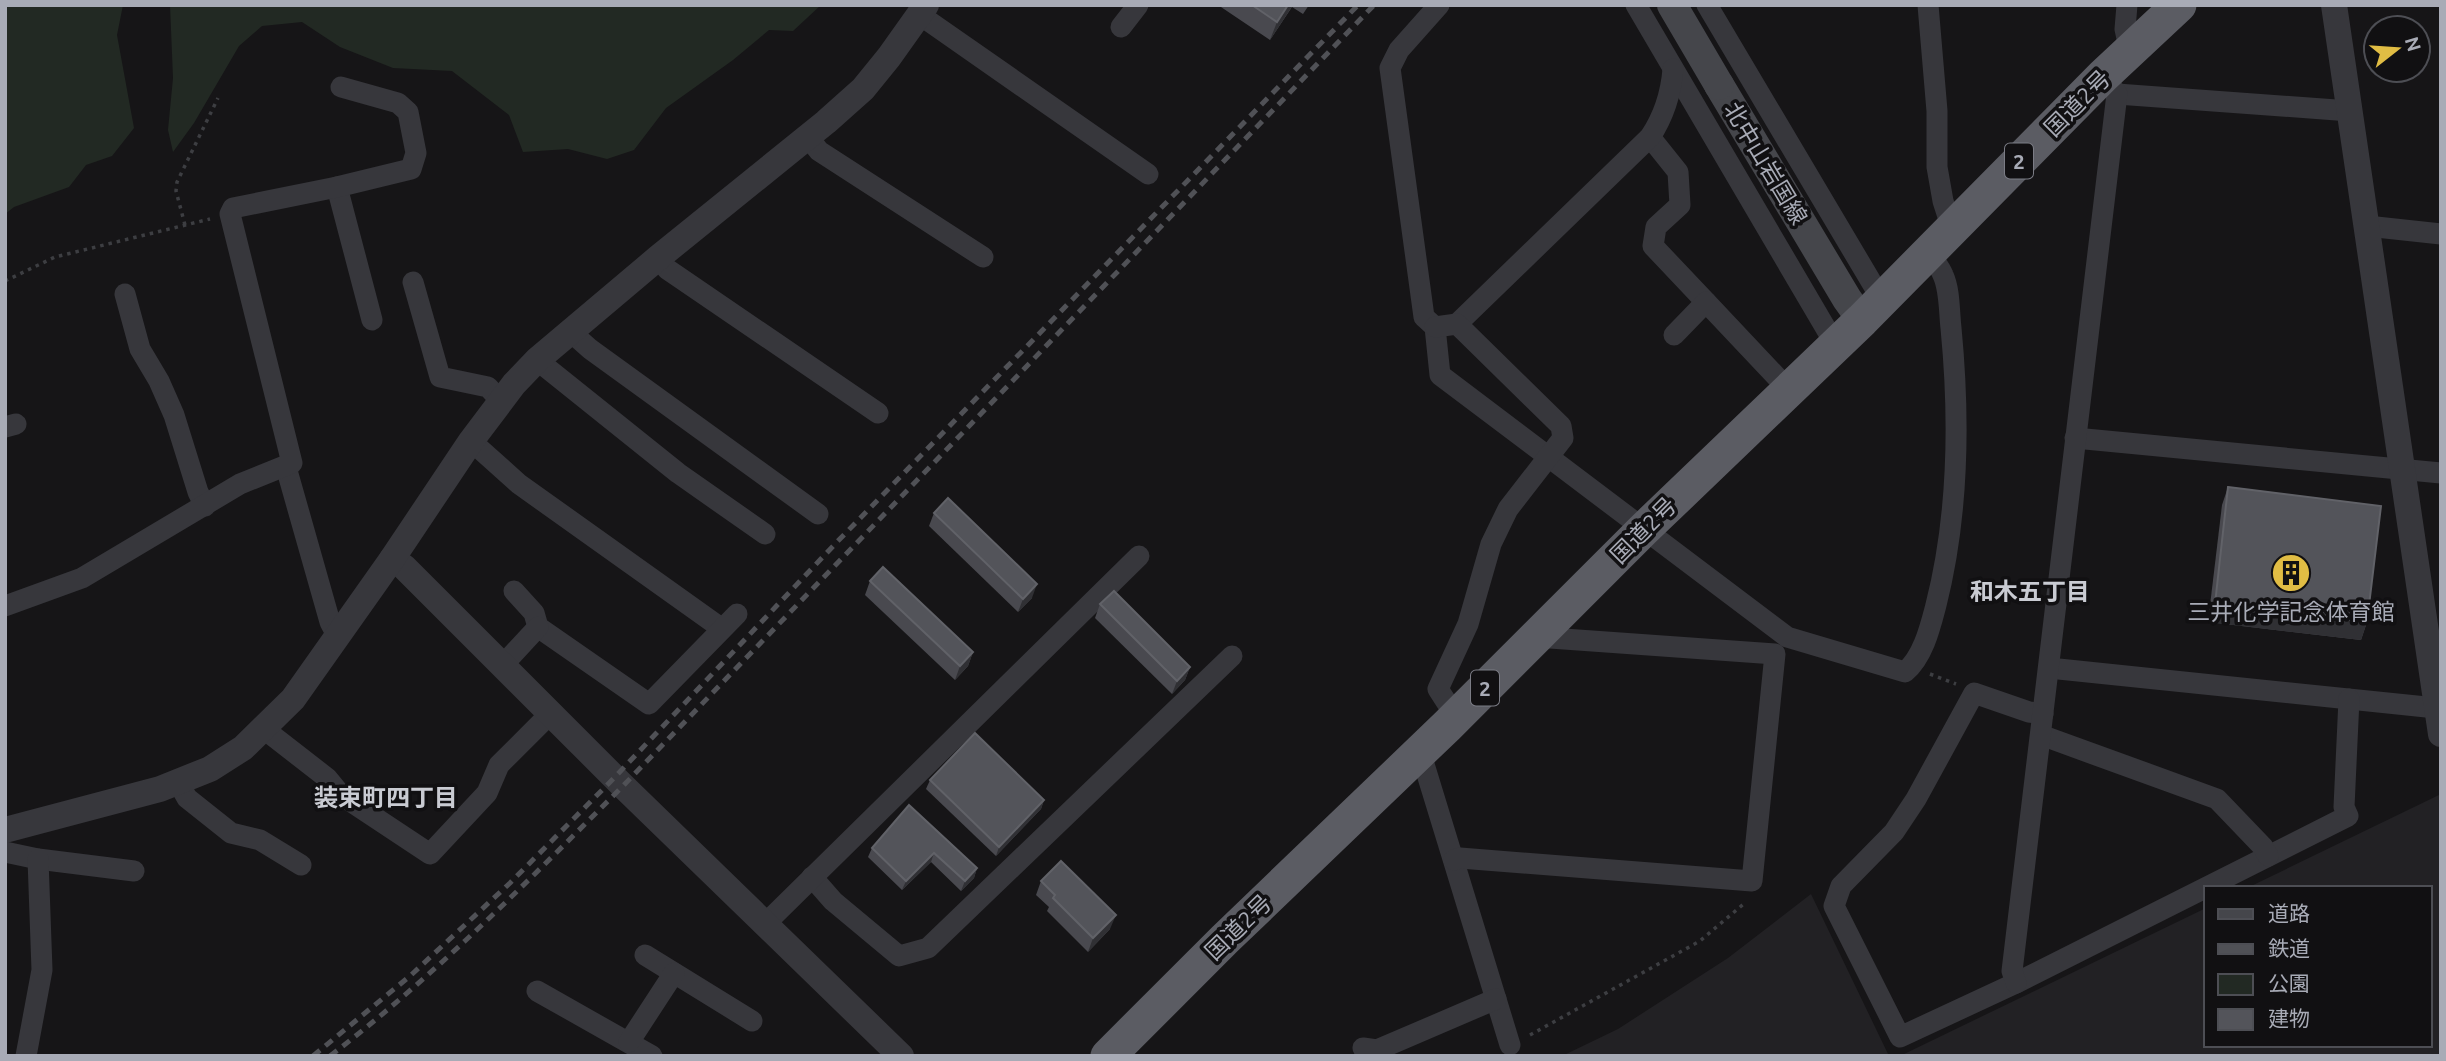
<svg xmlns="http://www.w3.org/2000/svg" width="2446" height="1061" viewBox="0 0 2446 1061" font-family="Ubuntu,'Noto Sans JP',sans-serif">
<rect width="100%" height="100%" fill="#161517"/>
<g fill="#222124">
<path d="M 2441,794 L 2441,1056 L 1900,1056 L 2206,908 L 2206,1045 L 2430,1045 L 2430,888 L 2247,888 Z"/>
<path d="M 1811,894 L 1889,1056 L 1562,1056 L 1618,1029 L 1728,958 Z"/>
</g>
<g fill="#222923">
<path d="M 5,5 L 123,5 L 117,35 L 134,128 L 112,156 L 86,165 L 69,187 L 14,207 L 5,214 Z"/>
<path d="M 170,5 L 821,5 L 793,31 L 769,30 L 733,60 L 666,108 L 634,150 L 607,159 L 568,149 L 523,152 L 509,115 L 452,71 L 393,68 L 340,47 L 302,22 L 262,26 L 239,46 L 194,123 L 173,152 L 168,130 L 173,78 Z"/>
</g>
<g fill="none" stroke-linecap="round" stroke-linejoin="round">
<g stroke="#3d3e42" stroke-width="3.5" stroke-dasharray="3.5 5" stroke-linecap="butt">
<path d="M 185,225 L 176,191 L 177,182 L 218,98"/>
<path d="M 5,281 L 55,257 L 210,219"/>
<path d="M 1930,674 L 1956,684"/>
<path d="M 1530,1035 L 1700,941 L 1746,902"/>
</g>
<g stroke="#37373c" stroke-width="21">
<path d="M 1439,5 L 1399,50 L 1390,68 L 1424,317 L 1435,327 L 1440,375 L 1787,637 L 1905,672 C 1923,657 1930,628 1936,605 C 1959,514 1960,421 1951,328 C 1949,311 1950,290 1943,275 C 1940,267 1933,259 1928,252"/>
<path d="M 1636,5 L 1835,344"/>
<path d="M 1707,5 L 1882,300"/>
<path d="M 1928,5 L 1937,111 L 1937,167 L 1943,201 L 1952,229"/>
<path d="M 2127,5 L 2125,29 L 2130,52"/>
<path d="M 920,15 L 1148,174"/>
<path d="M 1121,27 L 1138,5"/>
<path d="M 2117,94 L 2350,111"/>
<path d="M 808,137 L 819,151 L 983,257"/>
<path d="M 1650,137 L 1678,172 L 1680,205 L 1656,227 L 1653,246 L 1706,302"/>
<path d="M 337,187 L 372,320"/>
<path d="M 2367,226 L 2441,234"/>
<path d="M 659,257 L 667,269 L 878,413"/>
<path d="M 413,282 L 440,377 L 488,387 L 500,400"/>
<path d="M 125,294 L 140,349 L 159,381 L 174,415 L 198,492 L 205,506"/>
<path d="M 1457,324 L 1650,137 C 1664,116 1671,94 1673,69"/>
<path d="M 1435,327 L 1457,324 L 1561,426 L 1563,438 L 1508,509 L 1491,544 L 1468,624 L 1438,689 L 1456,717"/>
<path d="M 572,333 L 590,349 L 818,514"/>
<path d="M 1674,335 L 1706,302 L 1788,389"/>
<path d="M 537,360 L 678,473 L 765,534"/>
<path d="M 5,427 L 16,424"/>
<path d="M 2075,438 L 2441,473"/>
<path d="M 471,441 L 519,484 L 714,623 L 720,630"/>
<path d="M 286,467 L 330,622 L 338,637"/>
<path d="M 514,591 L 534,613 L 538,627 L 649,704 L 737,614"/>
<path d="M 5,606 L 82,578 L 240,484 L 292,463 L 230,214 L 233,208 L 337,187 L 411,169 L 416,153 L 408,112 L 398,103 L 341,87"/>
<path d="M 502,666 L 538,627"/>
<path d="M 2049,668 L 2436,708"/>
<path d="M 2043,714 L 2029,712 L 1974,693 L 1916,799 L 1894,832 L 1841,886 L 1834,906 L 1900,1037 L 2016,983 L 2348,816 L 2344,807 L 2349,699"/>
<path d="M 264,729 L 327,778 L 341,795 L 430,854 L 487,793 L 499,765 L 550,714"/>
<path d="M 2041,735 L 2217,799 L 2263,847 L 2268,856"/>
<path d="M 1416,754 L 1423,761 L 1510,1045"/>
<path d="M 178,782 L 187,798 L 231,833 L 260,840 L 301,865"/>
<path d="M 5,852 L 38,859 L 134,871"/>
<path d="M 1454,860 L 1460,858 L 1752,881 L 1775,654 L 1536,637"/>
<path d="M 812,877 L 833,901 L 899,956 L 928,948 L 1232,656"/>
<path d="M 765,924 L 1139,556"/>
<path d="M 645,955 L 752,1021"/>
<path d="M 2016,983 L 2012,971 L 2117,94 L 2103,76"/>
<path d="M 537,991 L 652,1056"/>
<path d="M 629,1042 L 674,973"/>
<path d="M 1363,1048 L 1377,1050 L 1496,999"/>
<path d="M 26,1056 L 42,970 L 38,859"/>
</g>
<g stroke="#37373c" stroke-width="26">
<path d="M 2334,5 L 2441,734"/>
<path d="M 392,559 L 404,567 L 623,786 L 901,1056"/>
<path d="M 5,830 L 160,789 L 210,769 L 243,748 L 293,699 L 392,559 L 471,441 L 514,384 L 537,360 L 659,257 L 826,122 L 863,89 L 889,57 L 926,5"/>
</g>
<path stroke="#45464b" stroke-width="30" d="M 1719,85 L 1847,299 L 1862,320"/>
<path stroke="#5b5c63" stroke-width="35" d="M 1108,1056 L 1225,939 L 1447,726 L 1643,530 L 1862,320 L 2103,76 L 2179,5"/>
<g stroke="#505156" stroke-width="5" stroke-dasharray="9 7" stroke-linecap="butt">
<path d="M 313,1056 L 410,976 L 510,883 L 614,778 L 836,543 L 1358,5"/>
<path d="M 330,1056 C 436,975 529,880 623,786 L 1374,5"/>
</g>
<path stroke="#45464b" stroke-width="30" d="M 1672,5 L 1719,85"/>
</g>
<g fill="#49494f">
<path d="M 1218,5 L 1309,5 L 1303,14 L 1292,7 L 1270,40 Z"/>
<path d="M 2228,487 L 2367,622 L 2361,640 L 2208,622 L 2222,505 Z"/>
<path d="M 934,513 L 1032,598 L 1018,612 L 929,526 Z"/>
<path d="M 870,581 L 973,652 L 968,666 L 955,680 L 865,595 Z"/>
<path d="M 1100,604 L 1190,667 L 1185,680 L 1172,694 L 1095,618 Z"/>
<path d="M 930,780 L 1044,800 L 1041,809 L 996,856 L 926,789 Z"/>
<path d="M 909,805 L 977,868 L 974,878 L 961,891 L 931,862 L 902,890 L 868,857 L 872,848 Z"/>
<path d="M 1041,881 L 1110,929 L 1088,952 L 1047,911 L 1049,907 L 1036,895 Z"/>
</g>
<g fill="#303034">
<path d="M 1288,5 L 1293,5 L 1270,40 L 1277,22 Z"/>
<path d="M 1037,584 L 1032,598 L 1018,612 L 1023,599 Z"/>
<path d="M 2215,604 L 2367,622 L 2361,640 L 2208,622 Z"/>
<path d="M 973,652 L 968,666 L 955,680 L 960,666 Z"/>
<path d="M 1190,667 L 1185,680 L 1172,694 L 1177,681 Z"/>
<path d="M 1044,800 L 1041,809 L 996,856 L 999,847 Z"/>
<path d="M 934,853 L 931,862 L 902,890 L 906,881 Z"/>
<path d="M 977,868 L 974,878 L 961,891 L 965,881 Z"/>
<path d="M 1116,915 L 1110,929 L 1088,952 L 1093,938 Z"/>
</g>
<g fill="#53545a" stroke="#616268" stroke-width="2">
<path d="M 1252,5 L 1288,5 L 1277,22 Z"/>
<path d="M 2228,487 L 2381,506 L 2367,622 L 2215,604 Z"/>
<path d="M 948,498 L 1037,584 L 1023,599 L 934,513 Z"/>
<path d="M 883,567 L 973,652 L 960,666 L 870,581 Z"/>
<path d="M 1114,591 L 1190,667 L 1177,681 L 1100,604 Z"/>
<path d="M 975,733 L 1044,800 L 999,847 L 930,780 Z"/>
<path d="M 909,805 L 977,868 L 965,881 L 934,853 L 906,881 L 872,848 Z"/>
<path d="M 1061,861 L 1116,915 L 1093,938 L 1053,898 L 1055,895 L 1041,881 Z"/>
</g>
<defs>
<g id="building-disc" transform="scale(2.0125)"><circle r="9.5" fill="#e1bd44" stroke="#111012"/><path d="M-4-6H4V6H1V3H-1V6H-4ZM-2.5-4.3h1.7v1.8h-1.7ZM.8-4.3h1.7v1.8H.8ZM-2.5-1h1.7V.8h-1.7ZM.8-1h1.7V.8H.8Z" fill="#111"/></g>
</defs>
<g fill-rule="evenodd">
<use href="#building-disc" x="2291" y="573"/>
</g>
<g text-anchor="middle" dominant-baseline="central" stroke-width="7" stroke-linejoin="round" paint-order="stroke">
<g fill="#111012" stroke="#7b7c85" stroke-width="2">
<rect x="2005" y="143.5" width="28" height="35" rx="5"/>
<rect x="1471" y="670.5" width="28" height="35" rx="5"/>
</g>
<g font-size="21" font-weight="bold" fill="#a8abb6">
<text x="2019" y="161">2</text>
<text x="1485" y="688">2</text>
</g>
<g font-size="23" fill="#a8abb6" stroke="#111012">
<text transform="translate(2077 103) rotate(-45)">国道2号</text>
<text transform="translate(1766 163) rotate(59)">北中山岩国線</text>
<text transform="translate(1643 530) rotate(-45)">国道2号</text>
<text transform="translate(1238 927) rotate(-44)">国道2号</text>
</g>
<g font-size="23" fill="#a8abb6" stroke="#111012">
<text x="2291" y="611">三井化学記念体育館</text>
</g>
<g font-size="24" font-weight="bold" fill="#c9cbd2" stroke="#111012">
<text x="2030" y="591">和木五丁目</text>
<text x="386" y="797">装束町四丁目</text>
</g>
</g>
<rect width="2446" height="1061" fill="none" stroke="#a8abb6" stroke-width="14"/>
<rect x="2204" y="886" width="228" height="161" fill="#111012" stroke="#4d4e54" stroke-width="2"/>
<rect x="2218" y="909" width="35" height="10" fill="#45464b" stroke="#4d4e54" stroke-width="2"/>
<text x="2268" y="921" font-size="21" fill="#a8abb6">道路</text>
<rect x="2218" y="944" width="35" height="10" fill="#505156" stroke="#4d4e54" stroke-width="2"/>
<text x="2268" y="956" font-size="21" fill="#a8abb6">鉄道</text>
<rect x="2218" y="974" width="35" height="21" fill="#222923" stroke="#4d4e54" stroke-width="2"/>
<text x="2268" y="991" font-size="21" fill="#a8abb6">公園</text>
<rect x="2218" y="1009" width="35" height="21" fill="#53545a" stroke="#4d4e54" stroke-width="2"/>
<text x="2268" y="1026" font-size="21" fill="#a8abb6">建物</text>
<g transform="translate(2397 49) rotate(73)"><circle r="33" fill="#111012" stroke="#4d4e54" stroke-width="2"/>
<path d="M0-5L12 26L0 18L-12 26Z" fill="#e1bd44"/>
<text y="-10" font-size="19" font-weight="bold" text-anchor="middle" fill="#a8abb6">N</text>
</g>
</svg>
